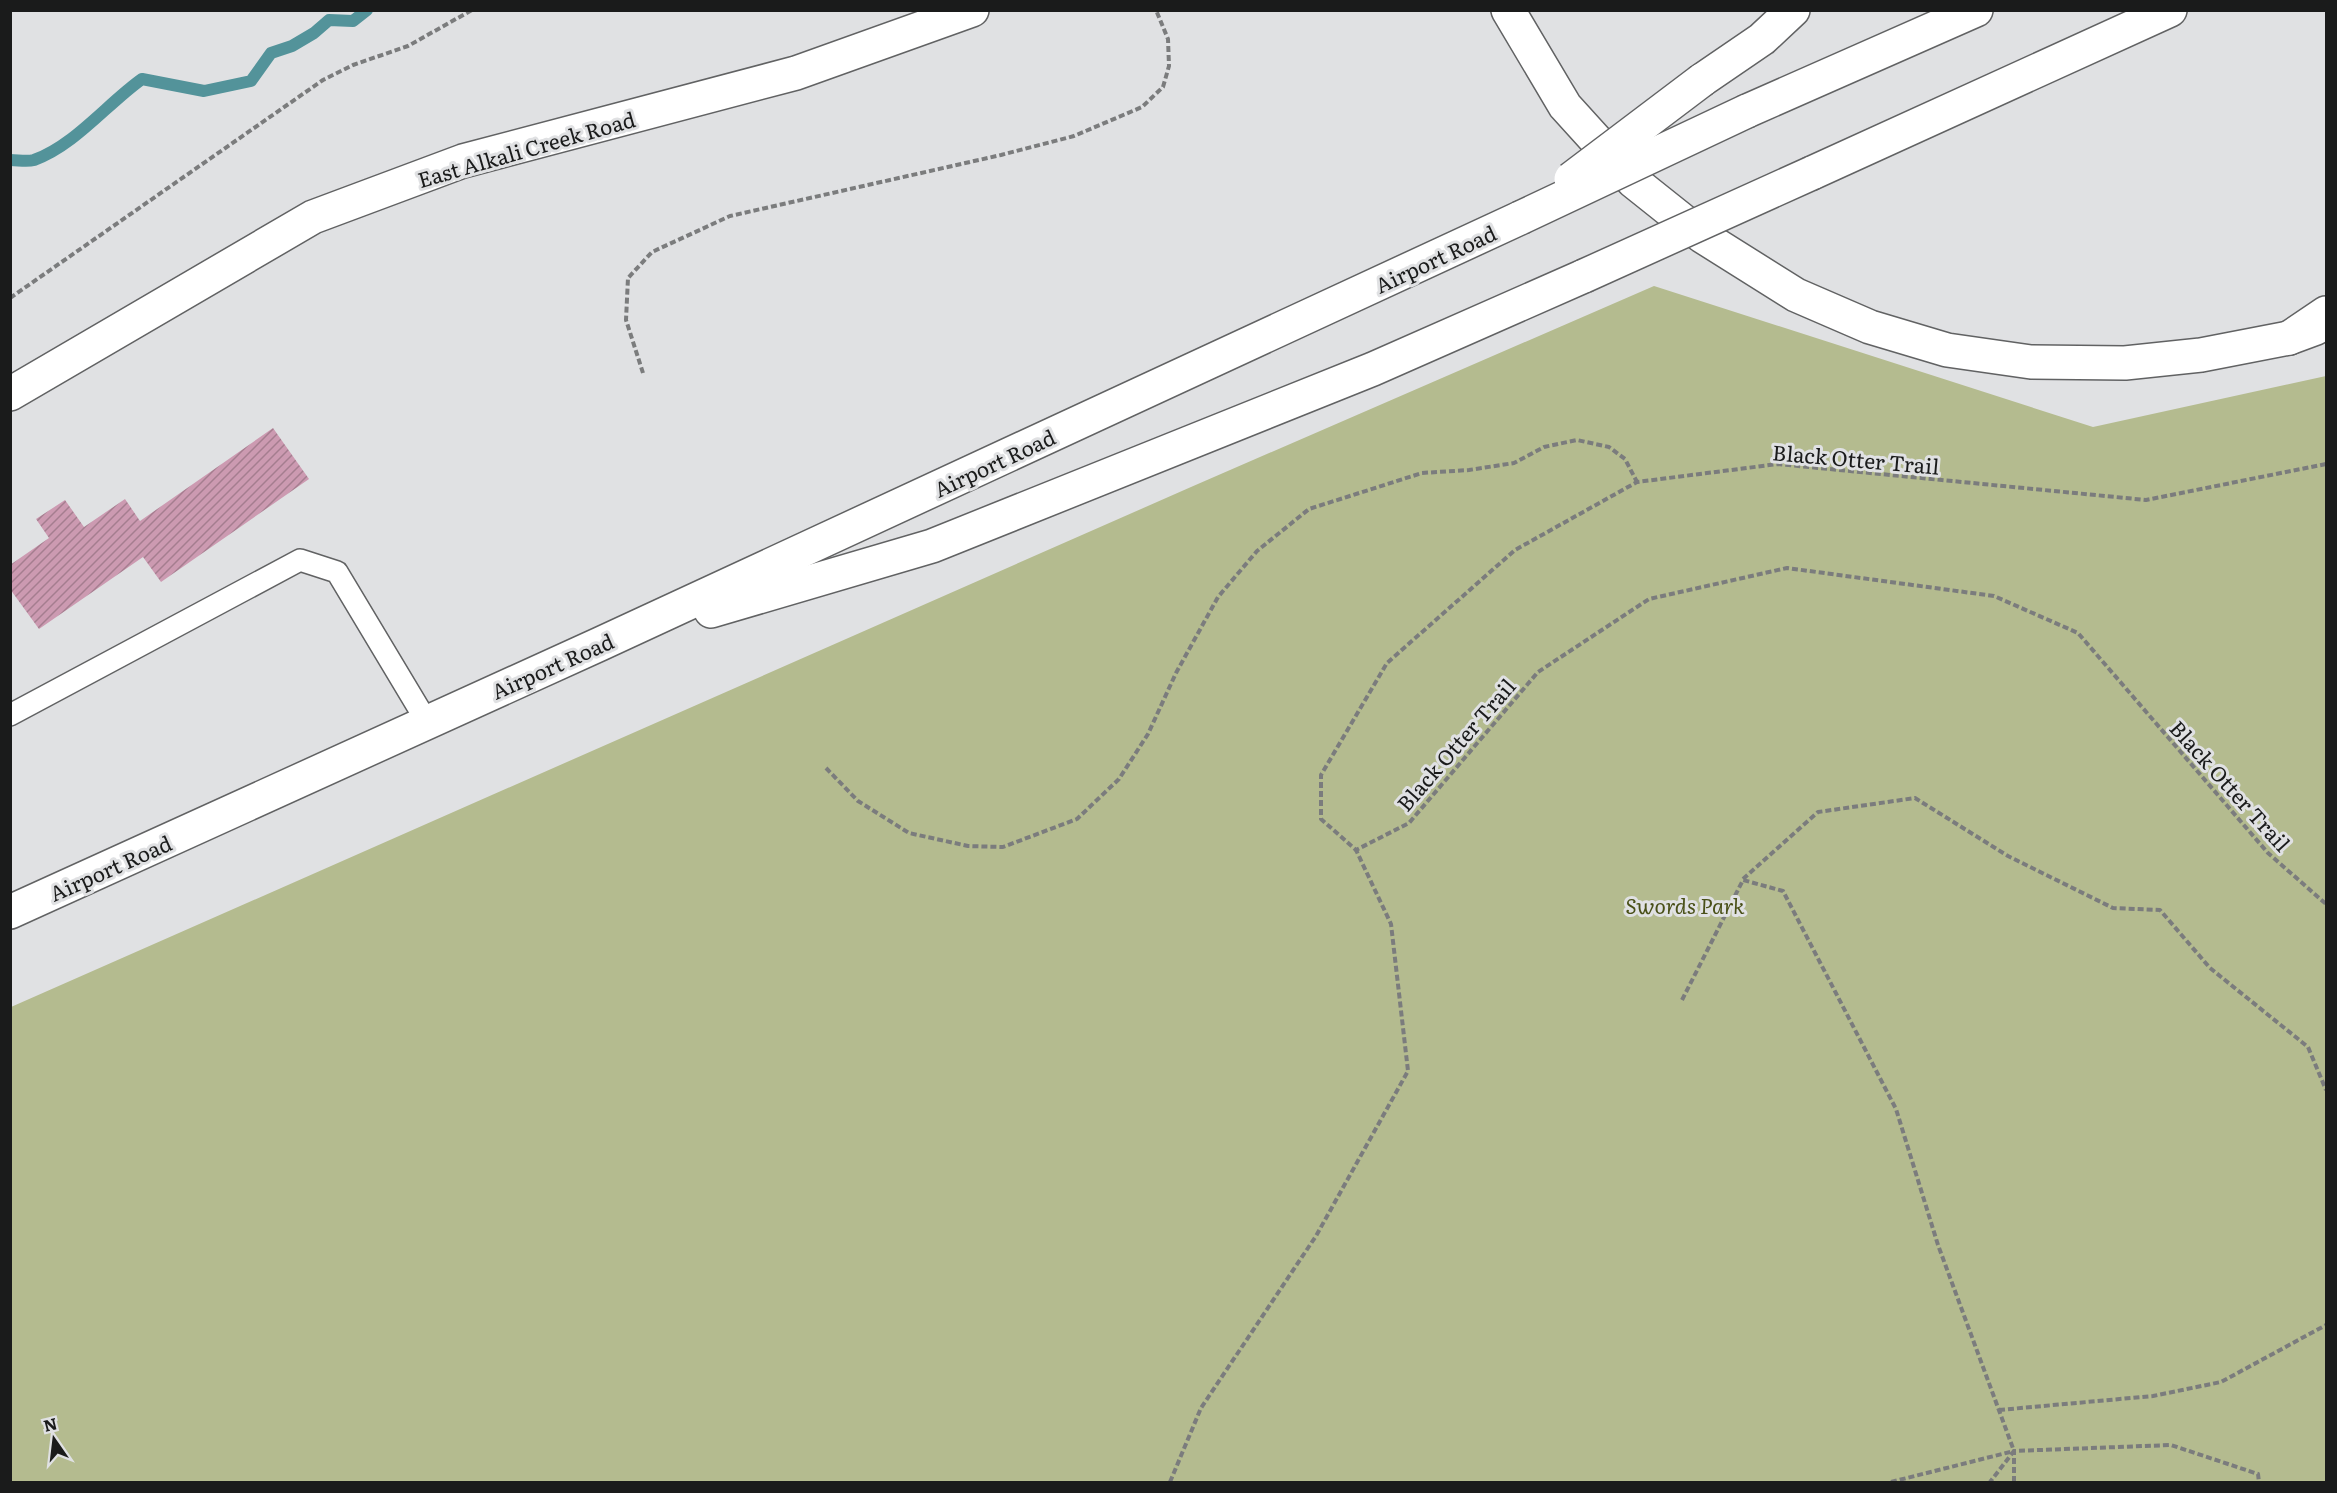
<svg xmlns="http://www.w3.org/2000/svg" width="2337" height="1493" viewBox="0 0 2337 1493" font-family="Literata,serif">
<defs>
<pattern id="building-hatch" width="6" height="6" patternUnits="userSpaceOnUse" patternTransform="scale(1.5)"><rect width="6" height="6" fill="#cc9ab1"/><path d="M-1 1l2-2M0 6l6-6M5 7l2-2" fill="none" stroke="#a57d8f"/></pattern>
</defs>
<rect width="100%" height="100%" fill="#e0e1e3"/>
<path fill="#b4bb8f" d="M 1654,286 L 2093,427 L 2326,376 L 2326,1482 L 11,1482 L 11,1007 L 1191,487 Z"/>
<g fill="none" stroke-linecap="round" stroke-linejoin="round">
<path stroke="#53939a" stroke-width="12" d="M 10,160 C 18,160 27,162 34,160 C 74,146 108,103 142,79 L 204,91 L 251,81 L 271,53 L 292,46 L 314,33 L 329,20 L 353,21 L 367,10"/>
</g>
<path fill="url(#building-hatch)" d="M 273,428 L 309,479 L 161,582 L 143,557 L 39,629 L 10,589 L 10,565 L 49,538 L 36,519 L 65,500 L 84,527 L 125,499 L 140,521 Z"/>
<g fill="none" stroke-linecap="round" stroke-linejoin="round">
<g stroke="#616263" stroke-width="24">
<path id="service" d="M 10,715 L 300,560 L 337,572 L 427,722"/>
</g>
<g stroke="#616263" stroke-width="36">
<path id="tertiary" d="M 10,394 L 313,217 L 463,161 L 796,73 L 972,10"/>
</g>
<g stroke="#616263" stroke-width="36">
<path id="secondary" d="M 1508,10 L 1565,106 L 1633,181 L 1702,236 L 1796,295 L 1870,327 L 1947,350 L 2031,362 L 2125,363 L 2201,355 L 2289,338 L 2316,328"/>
</g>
<g stroke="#616263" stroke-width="36">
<g id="trunk">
<path d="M 1702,80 L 1762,39 L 1793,10"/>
<path d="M 1747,111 L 1976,10"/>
<path d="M 1812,173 L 2170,10"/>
<path d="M 2289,338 L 2326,313"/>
<path d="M 711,611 L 932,546 L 1373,369 L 1584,276"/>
<path d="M 10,912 L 600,644 L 1520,218"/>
</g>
</g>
<g stroke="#7b7c7d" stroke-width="4" stroke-dasharray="6 3" stroke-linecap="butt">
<path d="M 10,298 L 323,80 L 353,65 L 408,46 L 472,10"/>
<path d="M 643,373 L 626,320 L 628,278 L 652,252 L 730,216 L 1001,155 L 1074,136 L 1142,107 L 1163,87 L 1169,66 L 1168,39 L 1156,10"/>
<path d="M 2326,464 L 2146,500 L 1778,464 L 1637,482 L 1515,550 L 1387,663 L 1321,775 L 1321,819 L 1356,850 L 1409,823 L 1538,672 L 1649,599 L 1787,568 L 1994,596 L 2078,633 L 2268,853 L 2326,904"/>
<path d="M 826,768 L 858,801 L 909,833 L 968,846 L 1003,847 L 1077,819 L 1119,779 L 1148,734 L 1176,673 L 1218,597 L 1257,551 L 1309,509 L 1422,473 L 1469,470 L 1514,463 L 1544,447 L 1577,440 L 1609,447 L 1625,459 L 1637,482"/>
<path d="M 1743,879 L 1818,812 L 1915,798 L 2008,856 L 2113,908 L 2160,910 L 2210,968 L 2308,1047 L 2326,1090"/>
<path d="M 1682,1000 L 1743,880 L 1783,891 L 1896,1109 L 1938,1245 L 2014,1451"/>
<path d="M 1999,1410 L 2153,1396 L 2221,1382 L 2326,1325"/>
<path d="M 1170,1482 L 1201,1408 L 1316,1236 L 1408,1071 L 1391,924 L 1356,850"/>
<path d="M 1891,1482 L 2014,1451 L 1990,1482"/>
<path d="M 2014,1482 L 2014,1451 L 2171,1445 L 2258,1474 L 2259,1482"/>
</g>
<use href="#service" stroke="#fff" stroke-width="21"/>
<use href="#tertiary" stroke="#fff" stroke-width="33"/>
<use href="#secondary" stroke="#fff" stroke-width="33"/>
<use href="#trunk" stroke="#fff" stroke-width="33"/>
<g stroke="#616263" stroke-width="36" stroke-linecap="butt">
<g id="trunk-bridge">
<path d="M 1571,179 L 1702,80"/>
<path d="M 1520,218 L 1747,111"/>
<path d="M 1584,276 L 1812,173"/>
</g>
</g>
<use href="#trunk-bridge" stroke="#fff" stroke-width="33"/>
</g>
<g text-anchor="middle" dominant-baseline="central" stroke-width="6" stroke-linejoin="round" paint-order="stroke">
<g font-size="21" fill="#1a1b1b" stroke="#e0e1e3">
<text transform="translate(526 148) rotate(-16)">East Alkali Creek Road</text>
<text transform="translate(1435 258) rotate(-25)">Airport Road</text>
<text transform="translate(1856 458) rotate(5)">Black Otter Trail</text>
<text transform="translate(994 462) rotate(-25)">Airport Road</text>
<text transform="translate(552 665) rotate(-24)">Airport Road</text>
<text transform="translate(1455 744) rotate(-49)">Black Otter Trail</text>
<text transform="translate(2231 785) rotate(48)">Black Otter Trail</text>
<text transform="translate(110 867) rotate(-24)">Airport Road</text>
</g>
<g font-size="21" font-style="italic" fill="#495018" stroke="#e0e1e3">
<text x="1685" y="904">Swords Park</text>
</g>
</g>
<rect width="2337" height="1493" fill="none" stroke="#1a1b1b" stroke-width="24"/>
<g transform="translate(54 1439) rotate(346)" stroke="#e0e1e3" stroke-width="4.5" paint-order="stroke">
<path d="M0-4.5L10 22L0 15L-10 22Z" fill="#1a1b1b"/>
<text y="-9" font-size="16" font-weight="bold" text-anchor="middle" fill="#1a1b1b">N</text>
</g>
</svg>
